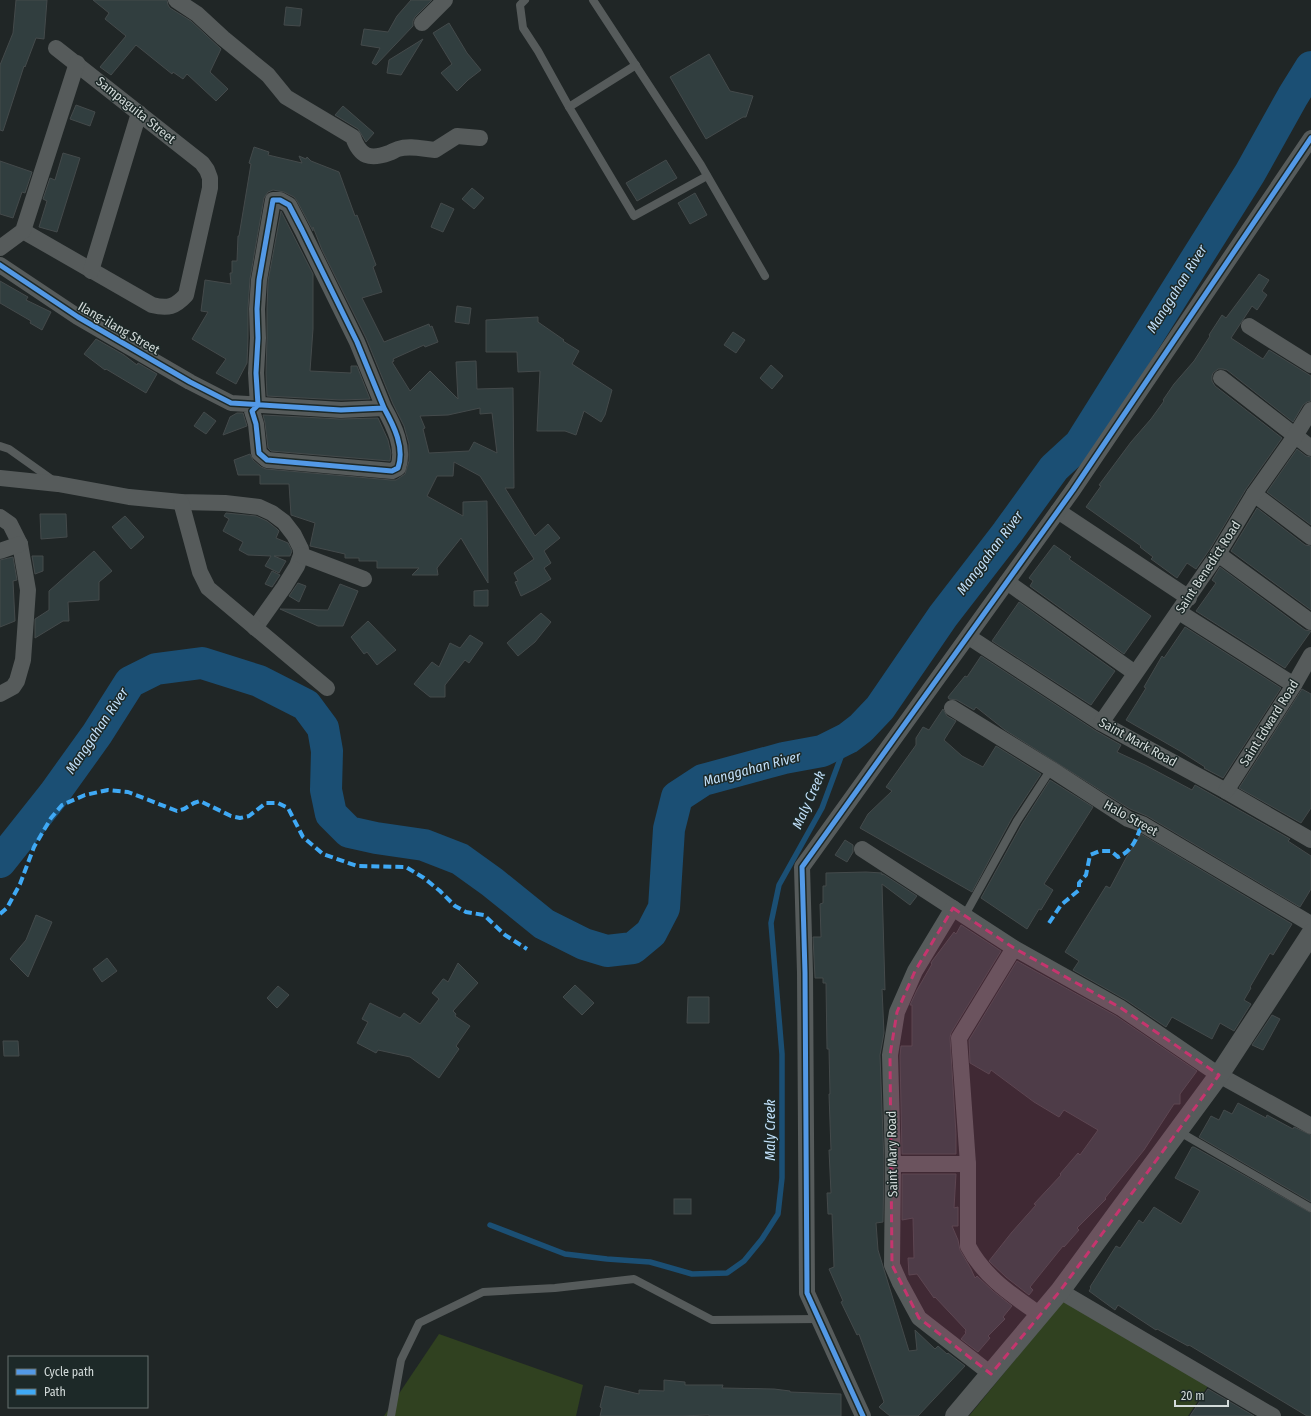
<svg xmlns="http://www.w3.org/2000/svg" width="1311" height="1416" viewBox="0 0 1311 1416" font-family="'Fira Sans Condensed',sans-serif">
<rect width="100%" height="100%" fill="#202626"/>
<g fill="#304120">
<path d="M 1063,1301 L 1208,1386 L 1188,1416 L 969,1416 Z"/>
<path d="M 439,1334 L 583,1385 L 576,1416 L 384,1416 Z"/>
</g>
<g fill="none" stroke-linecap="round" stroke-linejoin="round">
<path stroke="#1b4f74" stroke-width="5.5" d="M 490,1225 L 565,1254 L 607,1259 L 650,1262 L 692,1274 L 727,1273 L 744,1261 L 762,1239 L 778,1214 L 782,1178 L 782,1054 L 771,923 L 779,885 L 822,808 L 848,738"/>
<path stroke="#1b4f74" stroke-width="32" d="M 0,862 L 54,794 L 97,734 L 130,682 L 156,669 L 202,663 L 259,681 L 306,705 L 323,728 L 327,751 L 326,790 L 331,814 L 349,832 L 376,838 L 424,845 L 460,859 L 492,882 L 544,924 L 584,944 L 607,951 L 633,948 L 651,933 L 664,908 L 669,829 L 677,797 L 703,780 L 784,758 L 822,751 L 848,738 L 861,728 L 880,708 L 943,616 L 1007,533 L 1054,468 L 1080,444 L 1250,173 L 1293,96 L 1311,67"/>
</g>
<g fill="#313e3f" stroke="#444a4b" fill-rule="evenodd">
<path d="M 16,0 L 47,0 L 44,39 L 36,38 L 25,67 L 24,66 L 3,131 L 0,130 L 0,65 L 13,33 Z"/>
<path d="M 93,0 L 167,0 L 168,5 L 170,8 L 191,21 L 221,49 L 210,72 L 228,89 L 216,101 L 187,74 L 183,79 L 173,72 L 172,74 L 136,45 L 111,75 L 100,67 L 126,36 L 105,19 L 109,13 Z"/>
<path d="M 411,0 L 432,0 L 415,17 L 413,21 L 413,26 L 376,65 L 372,63 L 380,48 L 361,45 L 364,29 L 388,32 L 397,16 Z"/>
<path d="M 286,7 L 302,9 L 300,26 L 284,25 Z"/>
<path d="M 449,23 L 467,53 L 481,70 L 468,80 L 457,91 L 441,73 L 452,64 L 433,33 Z"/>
<path d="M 423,39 L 401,75 L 387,73 L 389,60 Z"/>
<path d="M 709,54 L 730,91 L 753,96 L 746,117 L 743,117 L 706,139 L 670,77 Z"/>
<path d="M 76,105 L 95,112 L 90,126 L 70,119 Z"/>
<path d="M 343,106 L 374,133 L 366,142 L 358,129 L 335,115 Z"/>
<path d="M 254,147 L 269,152 L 268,155 L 302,163 L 299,156 L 306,159 L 307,157 L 311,161 L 339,172 L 355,216 L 357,215 L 376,265 L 373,267 L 382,292 L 362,298 L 384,342 L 429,324 L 430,327 L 432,326 L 438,342 L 425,347 L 424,345 L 393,359 L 394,361 L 392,362 L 410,391 L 430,371 L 458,399 L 456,362 L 476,361 L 477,389 L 513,388 L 514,488 L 505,488 L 535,536 L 548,524 L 560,538 L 544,551 L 551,563 L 544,568 L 551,579 L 535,589 L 521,596 L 515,582 L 518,581 L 514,573 L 534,559 L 480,476 L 454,462 L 453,476 L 437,476 L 427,496 L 463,516 L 463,502 L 487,501 L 488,583 L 461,538 L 437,568 L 438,575 L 412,575 L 419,568 L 377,568 L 377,561 L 359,561 L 359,558 L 345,558 L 345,554 L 310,546 L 315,523 L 291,515 L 289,484 L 260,484 L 260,475 L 238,475 L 234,460 L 250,454 L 253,460 L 261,467 L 266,469 L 391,480 L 396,480 L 405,474 L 409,461 L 409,444 L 404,426 L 393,404 L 366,338 L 322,250 L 313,227 L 313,231 L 297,201 L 294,197 L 284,192 L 273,190 L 268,192 L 264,198 L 250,279 L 248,308 L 248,338 L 247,363 L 236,384 L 216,373 L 226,359 L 192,339 L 208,312 L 201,311 L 205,280 L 231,284 L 230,273 L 232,273 L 232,261 L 237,261 L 238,236 L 239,236 L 251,164 L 249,163 ZM 480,408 L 480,414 L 492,413 L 497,453 L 474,442 L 469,451 L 429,453 L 423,429 L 425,428 L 420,416 L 448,415 Z"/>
<path d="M 63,153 L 80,158 L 57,232 L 39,227 L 47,201 L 43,199 L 50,178 L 55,180 Z"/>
<path d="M 666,160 L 677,178 L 637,201 L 626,183 Z"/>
<path d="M 0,161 L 32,172 L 25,193 L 22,192 L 13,218 L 0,214 Z"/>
<path d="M 472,188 L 484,198 L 474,209 L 462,199 Z"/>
<path d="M 695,193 L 707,215 L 690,224 L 678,203 Z"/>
<path d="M 441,203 L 454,209 L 443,232 L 431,227 Z"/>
<path d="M 281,211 L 313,274 L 313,329 L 310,371 L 351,373 L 351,366 L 357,366 L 370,399 L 341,400 L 267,396 L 266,373 L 267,338 L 267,309 L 268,281 Z"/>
<path d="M 1259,274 L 1269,280 L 1262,291 L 1267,295 L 1257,310 L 1252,306 L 1231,338 L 1263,359 L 1269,350 L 1311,376 L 1311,401 L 1307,402 L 1303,405 L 1293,422 L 1227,370 L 1223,369 L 1218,369 L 1213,373 L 1212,376 L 1212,381 L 1215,386 L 1282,438 L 1246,489 L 1210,549 L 1196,569 L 1187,563 L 1177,578 L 1151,559 L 1153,557 L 1140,547 L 1141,546 L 1086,507 L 1101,486 L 1099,485 L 1131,442 L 1151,419 L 1164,401 L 1163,400 L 1174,384 L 1194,361 L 1210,336 L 1209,335 L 1222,315 L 1226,318 Z"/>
<path d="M 0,281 L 28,297 L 26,300 L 51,312 L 42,330 L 30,323 L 31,321 L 0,303 Z"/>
<path d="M 457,306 L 471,308 L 469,324 L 455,322 Z"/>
<path d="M 538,317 L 538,322 L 564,340 L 563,341 L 579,351 L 572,364 L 612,390 L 605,415 L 601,422 L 584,411 L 576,435 L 565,431 L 537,431 L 540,371 L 518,372 L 517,352 L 486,352 L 486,320 Z"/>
<path d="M 733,332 L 745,340 L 736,353 L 724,345 Z"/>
<path d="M 96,339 L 124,355 L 137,365 L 138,363 L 157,374 L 146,393 L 106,369 L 105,370 L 84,354 Z"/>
<path d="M 771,365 L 783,376 L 772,389 L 760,378 Z"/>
<path d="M 204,412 L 216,421 L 206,434 L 194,426 Z"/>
<path d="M 237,413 L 243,413 L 247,426 L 223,435 L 230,417 Z"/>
<path d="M 263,415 L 340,419 L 378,418 L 388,440 L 391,453 L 390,461 L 271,451 L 268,448 L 265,423 Z"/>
<path d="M 1297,449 L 1306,456 L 1311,457 L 1311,525 L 1267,492 Z"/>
<path d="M 1257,508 L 1305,545 L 1311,546 L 1311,610 L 1231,551 Z"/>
<path d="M 226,513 L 256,516 L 267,521 L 277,529 L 279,531 L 276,538 L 288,543 L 292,551 L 290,556 L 274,556 L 286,561 L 279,573 L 265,566 L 271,556 L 248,555 L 239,550 L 243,542 L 223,531 L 229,519 L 224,516 Z"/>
<path d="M 40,514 L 66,514 L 67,537 L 41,539 Z"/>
<path d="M 125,516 L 144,537 L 131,549 L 112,527 Z"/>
<path d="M 1054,545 L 1071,557 L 1069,559 L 1151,616 L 1124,654 L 1030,586 L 1033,581 L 1029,578 Z"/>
<path d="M 94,551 L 112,571 L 99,582 L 99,600 L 68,602 L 69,621 L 63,621 L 35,638 L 35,619 L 49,610 L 49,591 Z"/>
<path d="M 32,556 L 43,556 L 43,571 L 35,574 Z"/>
<path d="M 13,557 L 17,580 L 13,581 L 15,621 L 0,627 L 0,560 Z"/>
<path d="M 1220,567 L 1305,630 L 1311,631 L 1285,668 L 1196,611 L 1216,583 L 1212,580 Z"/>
<path d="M 272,571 L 280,575 L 272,587 L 265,584 Z"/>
<path d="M 298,583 L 306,586 L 299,602 L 289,596 Z"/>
<path d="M 340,584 L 358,591 L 343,626 L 318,626 L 280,609 L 328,610 Z"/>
<path d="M 488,590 L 488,606 L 474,606 L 474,591 Z"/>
<path d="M 1019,602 L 1115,671 L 1091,705 L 992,641 Z"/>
<path d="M 541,613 L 551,622 L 535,642 L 518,656 L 507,643 Z"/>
<path d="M 368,621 L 396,650 L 377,665 L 367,652 L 364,654 L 351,637 Z"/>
<path d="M 1185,627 L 1281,688 L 1223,778 L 1204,768 L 1205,767 L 1180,751 L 1126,720 L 1146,688 L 1144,687 L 1162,656 L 1164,658 Z"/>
<path d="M 470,635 L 483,643 L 469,663 L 465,660 L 445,685 L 445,697 L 430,697 L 414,684 L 432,662 L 439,667 L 450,643 L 460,648 Z"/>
<path d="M 981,656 L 1096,731 L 1121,745 L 1117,752 L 1145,765 L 1192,790 L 1195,785 L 1290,839 L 1288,841 L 1311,856 L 1311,889 L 1300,907 L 1147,816 L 1130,809 L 1005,730 L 976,707 L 974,710 L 957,700 L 949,699 L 948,697 L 965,676 L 967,677 Z"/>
<path d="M 1302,689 L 1311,694 L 1311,808 L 1301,823 L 1239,788 Z"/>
<path d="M 943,709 L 947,716 L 956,721 L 944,740 L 962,756 L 983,767 L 996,746 L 1041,774 L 1012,818 L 972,892 L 860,828 L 868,814 L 892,791 L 886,787 L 916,745 L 916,738 L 923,727 L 929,730 Z"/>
<path d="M 1050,780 L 1093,807 L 1044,884 L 1053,890 L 1041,910 L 1039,909 L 1027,929 L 981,898 L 1022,824 Z"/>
<path d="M 1141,834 L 1292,924 L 1273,955 L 1270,953 L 1250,987 L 1251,988 L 1244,1000 L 1251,1004 L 1234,1031 L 1220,1023 L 1212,1039 L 1172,1017 L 1166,1027 L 1126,1000 L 1073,970 L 1079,961 L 1065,952 L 1106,886 L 1110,888 L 1126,858 Z"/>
<path d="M 845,840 L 853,845 L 853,852 L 847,862 L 835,855 Z"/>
<path d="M 866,872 L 882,873 L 882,875 L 883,874 L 917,896 L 910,905 L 882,884 L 885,990 L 882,989 L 884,1033 L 880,1055 L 884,1164 L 883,1222 L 876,1223 L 878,1250 L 909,1351 L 917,1350 L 915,1330 L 935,1349 L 938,1346 L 947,1354 L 948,1353 L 965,1366 L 918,1416 L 890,1416 L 879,1407 L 884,1402 L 859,1334 L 857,1335 L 841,1302 L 843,1301 L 829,1269 L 834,1267 L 832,1214 L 828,1214 L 827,1193 L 831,1193 L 829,1150 L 831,1150 L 829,1094 L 830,1094 L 829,1049 L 827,1049 L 826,983 L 823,983 L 823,978 L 815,978 L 813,937 L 821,937 L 820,904 L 823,903 L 823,886 L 826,886 L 826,873 Z"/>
<path d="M 36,915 L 52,922 L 28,977 L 10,959 L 26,940 Z"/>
<path d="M 961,925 L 1001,951 L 951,1033 L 950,1038 L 956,1134 L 956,1154 L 902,1154 L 900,1056 L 901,1046 L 912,1046 L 912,1005 L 910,1005 L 917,990 L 932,964 L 931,963 L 933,960 L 954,932 L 956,934 Z"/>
<path d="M 107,958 L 117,971 L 102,982 L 93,969 Z"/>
<path d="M 1017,961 L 1116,1016 L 1197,1071 L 1180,1094 L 1180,1104 L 1174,1104 L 1144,1150 L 1105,1198 L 1106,1199 L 1077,1228 L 1079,1230 L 1064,1247 L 1063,1246 L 1030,1287 L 1033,1290 L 1029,1295 L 1006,1277 L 989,1261 L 1012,1232 L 1036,1205 L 1034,1204 L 1061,1175 L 1060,1174 L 1078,1153 L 1080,1155 L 1098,1130 L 1064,1110 L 1059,1117 L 1034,1102 L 991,1070 L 989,1074 L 970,1063 L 969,1040 Z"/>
<path d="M 458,963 L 478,983 L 453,1011 L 456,1014 L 455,1016 L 470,1026 L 456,1046 L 459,1049 L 439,1078 L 410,1057 L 378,1050 L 376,1053 L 357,1043 L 368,1022 L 362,1019 L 370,1003 L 400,1018 L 404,1013 L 420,1024 L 439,999 L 432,993 L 443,979 L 444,979 L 448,982 Z"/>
<path d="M 575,985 L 594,1003 L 582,1015 L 563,997 Z"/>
<path d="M 278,986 L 289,995 L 277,1008 L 267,998 Z"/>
<path d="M 688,997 L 709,997 L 709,1023 L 687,1023 Z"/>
<path d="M 1272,1015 L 1280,1019 L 1263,1050 L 1252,1045 Z"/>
<path d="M 3,1041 L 18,1041 L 19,1056 L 4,1056 Z"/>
<path d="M 1238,1103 L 1266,1118 L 1267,1115 L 1293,1129 L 1294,1127 L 1311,1135 L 1311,1202 L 1199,1137 L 1211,1116 L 1219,1120 L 1224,1110 L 1232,1114 Z"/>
<path d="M 1192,1147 L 1194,1147 L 1311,1213 L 1311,1416 L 1307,1416 L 1189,1345 L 1188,1346 L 1157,1329 L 1156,1330 L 1118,1305 L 1115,1310 L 1089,1291 L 1091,1288 L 1090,1287 L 1116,1246 L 1120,1248 L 1139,1220 L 1143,1223 L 1154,1207 L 1181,1224 L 1200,1191 L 1175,1178 Z"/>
<path d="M 902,1174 L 956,1174 L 954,1208 L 958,1207 L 958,1226 L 952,1226 L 958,1240 L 960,1250 L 971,1269 L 975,1278 L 977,1276 L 993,1291 L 1012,1306 L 1003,1317 L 1005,1319 L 988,1336 L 990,1338 L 978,1352 L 961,1339 L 966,1333 L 965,1332 L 966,1330 L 935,1297 L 934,1298 L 917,1274 L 909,1275 L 908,1258 L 914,1258 L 913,1218 L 902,1220 Z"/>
<rect x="674" y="1199" width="17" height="15"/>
<path d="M 664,1380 L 685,1382 L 685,1385 L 723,1385 L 722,1388 L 774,1389 L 790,1391 L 790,1392 L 841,1394 L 841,1416 L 709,1416 L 709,1415 L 678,1416 L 600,1416 L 602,1408 L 600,1407 L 605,1386 L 639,1394 L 639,1390 L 664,1391 Z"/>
<path d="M 1208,1389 L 1254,1416 L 1190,1416 Z"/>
</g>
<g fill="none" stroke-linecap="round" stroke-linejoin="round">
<g stroke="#565b5b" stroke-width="8">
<path d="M 525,0 L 520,5 L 523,28 L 538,51 L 569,107"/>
<path d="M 593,0 L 701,165 L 765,276"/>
<path d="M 636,65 L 569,107 L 634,216 L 707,176"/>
<path d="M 0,446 L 9,449 L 54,481"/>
<path d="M 965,915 L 1017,821 L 1051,769"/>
<path d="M 1178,1131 L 1311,1208"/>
<path d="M 391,1416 L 401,1360 L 419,1323 L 483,1292 L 555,1288 L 634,1279 L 712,1320 L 819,1319"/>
</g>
<g stroke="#565b5b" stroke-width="16">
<path d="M 176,0 L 197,14 L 223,38 L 268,75 L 286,97 L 353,137 C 360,157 370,160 389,153 C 392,152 395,150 398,149 C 410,145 423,149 435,150 L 457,136 L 480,138"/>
<path d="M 422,23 L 445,0"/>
<path d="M 23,231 L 152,305 C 168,309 175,307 186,295 L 210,188 L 210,178 L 207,170 L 202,163 L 56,48"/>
<path d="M 0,248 L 23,231 L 77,63"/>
<path d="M 0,265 L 78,317 L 190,382 L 231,403 L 341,410 L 384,408 L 357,342 L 302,230 L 289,205 L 280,200 L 273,200 L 259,280 L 257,309 L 258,338 L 256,373 L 258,405 L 252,411 L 256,424 L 259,453 L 267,460 L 392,471 L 398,468 C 405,448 394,426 384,408"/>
<path d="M 91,271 L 139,113"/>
<path d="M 1249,326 L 1311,365"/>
<path d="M 1221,378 L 1311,448"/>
<path d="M 0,478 L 58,484 L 129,497 L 181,502 L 225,503 L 259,507 L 272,513 L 284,522 L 294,535 L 301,549 L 301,555 L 297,566 L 284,587 L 255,628"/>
<path d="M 1254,494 L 1311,537"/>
<path d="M 181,502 L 200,572 L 208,588 L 327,688"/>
<path d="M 1058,511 L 1189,598"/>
<path d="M 0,517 L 10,524 L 20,544 L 28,590 L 23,660 L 17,681 L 13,687 L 0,694"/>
<path d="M 0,551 L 20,544"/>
<path d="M 1218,554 L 1311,622"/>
<path d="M 301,555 L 364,579"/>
<path d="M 1007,582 L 1135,673"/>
<path d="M 1179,612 L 1294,685"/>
<path d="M 969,637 L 1101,723 L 1226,791 L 1311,840"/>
<path d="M 952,708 L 1051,769 L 1128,819 L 1142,824 L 1311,924"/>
<path d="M 1101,723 L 1218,554 L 1254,494 L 1295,436 L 1311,410"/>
<path d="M 1226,791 L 1294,685 L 1311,655"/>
<path d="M 862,849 L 1014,948 L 1121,1008 L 1219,1075 L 1311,1126"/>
<path d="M 953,908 L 915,971 L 897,1012 L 890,1055 L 893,1164 L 892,1265 L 900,1283 L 919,1318 L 991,1374"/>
<path d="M 1014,948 L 959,1038 L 968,1164 L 968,1246 C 984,1277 1012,1295 1039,1314"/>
<path d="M 893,1164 L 968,1164"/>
<path d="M 1060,1291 L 1273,1416"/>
<path d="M 863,1416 L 807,1293 L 805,973 L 802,867 L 1073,490 L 1311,138"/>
</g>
<path stroke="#565b5b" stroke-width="20" d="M 955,1416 L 1060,1291 L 1219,1075 L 1311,934"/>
<g stroke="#3fa9f5" stroke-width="4" stroke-dasharray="8 4" stroke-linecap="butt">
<path d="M 0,914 L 7,908 L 20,884 L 34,847 L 51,818 L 62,805 L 85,795 L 108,790 L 128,792 L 177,811 L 184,809 L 194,803 L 200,801 L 231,816 L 240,818 L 249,816 L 266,803 L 278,803 L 288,808 L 303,837 L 323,854 L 357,866 L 406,867 L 424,878 L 440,891 L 455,906 L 466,912 L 484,915 L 505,935 L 527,949"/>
<path d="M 1049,923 L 1061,905 L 1079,890 L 1079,883 L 1086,875 L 1090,855 L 1100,851 L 1111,851 L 1118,857 C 1133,851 1137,837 1142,824"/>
</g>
<g stroke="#1d2928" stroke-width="8">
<g id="cycleway">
<path d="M 0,265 L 78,317 L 190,382 L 231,403 L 341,410 L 384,408 L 357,342 L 302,230 L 289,205 L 280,200 L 273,200 L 259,280 L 257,309 L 258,338 L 256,373 L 258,405 L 252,411 L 256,424 L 259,453 L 267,460 L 392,471 L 398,468 C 405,448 394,426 384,408"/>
<path d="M 863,1416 L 807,1293 L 805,973 L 802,867 L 1073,490 L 1311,138"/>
</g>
</g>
<use href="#cycleway" stroke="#5399e6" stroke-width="5"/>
</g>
<path fill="#c5356e" fill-opacity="0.2" stroke="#c5356e" stroke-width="3" stroke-dasharray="8 5" stroke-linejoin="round" d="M 953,908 L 1014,948 L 1121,1008 L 1219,1075 L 1060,1291 L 991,1374 L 919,1318 L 892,1265 L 890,1055 L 897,1012 L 915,971 Z"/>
<g text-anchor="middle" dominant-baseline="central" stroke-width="3" stroke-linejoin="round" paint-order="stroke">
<g font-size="13" fill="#d3dbda" stroke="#1d2928">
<text transform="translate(136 110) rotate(39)">Sampaguita Street</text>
<text transform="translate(119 328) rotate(30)">Ilang-ilang Street</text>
<text transform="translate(1208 567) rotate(-57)">Saint Benedict Road</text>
<text transform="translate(1269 723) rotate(-58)">Saint Edward Road</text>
<text transform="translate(1138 742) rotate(29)">Saint Mark Road</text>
<text transform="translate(1131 818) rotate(29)">Halo Street</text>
<text transform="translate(892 1154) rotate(-91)">Saint Mary Road</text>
</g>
<g font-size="14" font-style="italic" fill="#c1dff9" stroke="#1d2928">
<text transform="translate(1177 289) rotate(-58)">Manggahan River</text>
<text transform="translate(990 553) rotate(-53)">Manggahan River</text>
<text transform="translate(97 731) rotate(-56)">Manggahan River</text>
<text transform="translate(752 769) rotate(-15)">Manggahan River</text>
<text transform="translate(809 800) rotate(-66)">Maly Creek</text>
<text transform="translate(770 1130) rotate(-90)">Maly Creek</text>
</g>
</g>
<rect x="8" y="1356" width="140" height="52" fill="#1d2928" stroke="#66706f"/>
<rect x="16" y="1369" width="20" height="6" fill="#5399e6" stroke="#66706f"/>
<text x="44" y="1376" font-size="12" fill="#d3dbda">Cycle path</text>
<rect x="16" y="1389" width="20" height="6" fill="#3fa9f5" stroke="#66706f"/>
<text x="44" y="1396" font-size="12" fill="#d3dbda">Path</text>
<path d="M1175 1400v6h53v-6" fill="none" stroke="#d3dbda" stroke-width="2"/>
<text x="1181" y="1400" font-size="12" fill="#d3dbda" stroke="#1d2928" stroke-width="3" paint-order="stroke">20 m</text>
</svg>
